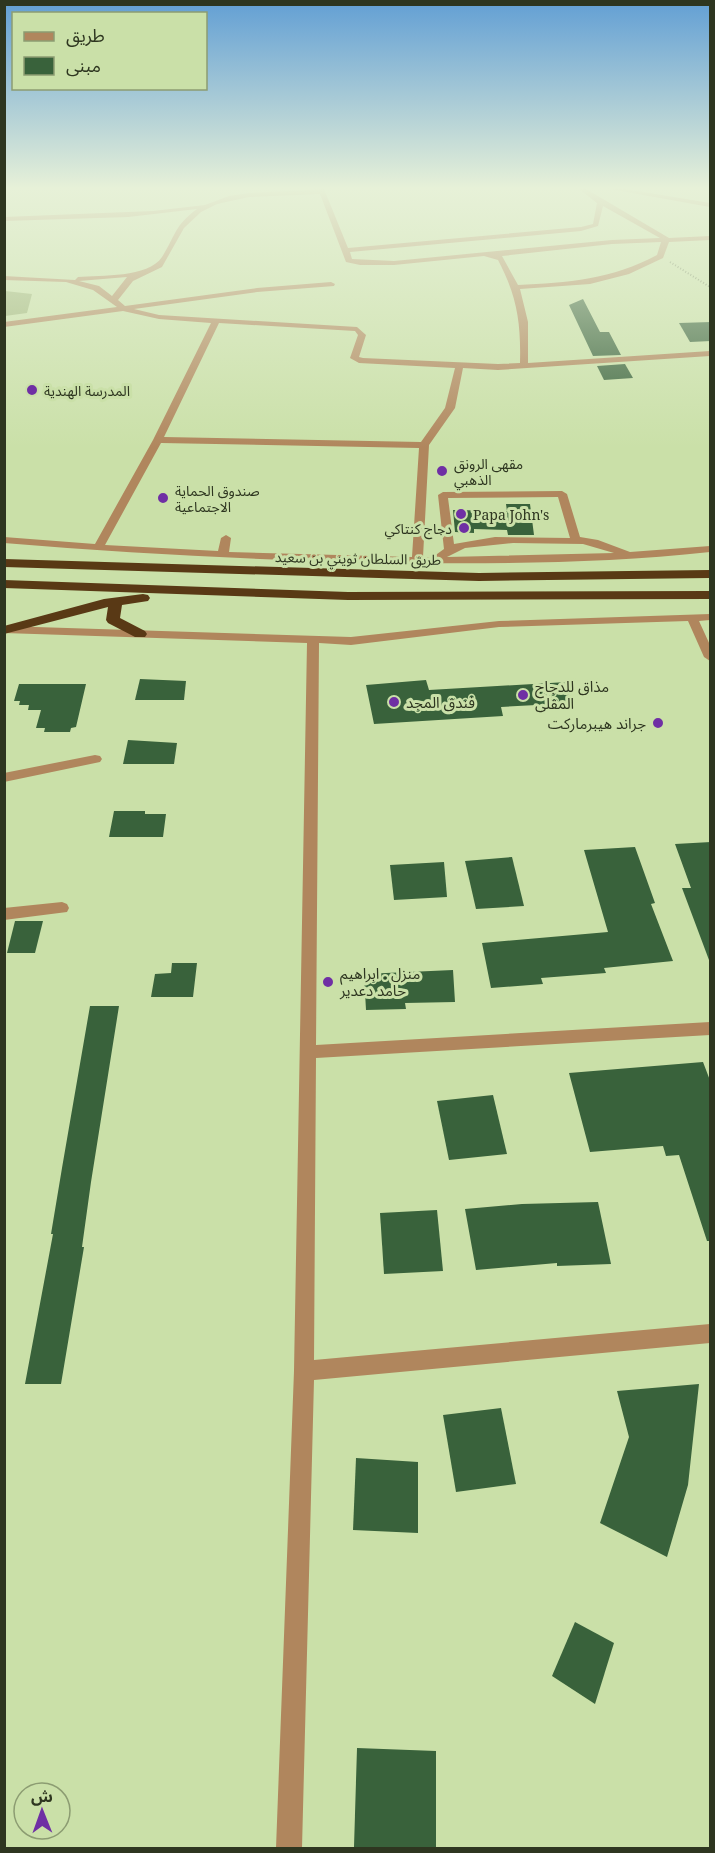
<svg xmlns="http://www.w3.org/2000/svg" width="715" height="1853" viewBox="0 0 715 1853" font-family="'Noto Serif','Noto Sans Arabic',serif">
<rect width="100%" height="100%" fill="#cae0a8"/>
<path fill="#9cb376" d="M 5,291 L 32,294 L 27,313 L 5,316 Z"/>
<g fill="#39623b">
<path d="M 583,299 L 600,332 L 609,332 L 621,355 L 593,356 L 569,305 Z"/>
<path d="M 711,322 L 711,341 L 690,342 L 679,323 Z"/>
<path d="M 625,364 L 633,378 L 604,380 L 597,366 Z"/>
<path d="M 506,504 L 530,504 L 534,535 L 508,535 L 507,530 L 474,529 L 474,533 L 455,532 L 453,510 L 507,511 Z"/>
<path d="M 140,679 L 186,681 L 184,700 L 135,700 Z"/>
<path d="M 426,680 L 429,690 L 567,682 L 574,703 L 501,707 L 503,716 L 374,724 L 366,685 Z"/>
<path d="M 19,684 L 86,684 L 76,727 L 71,728 L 70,732 L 44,732 L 45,728 L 36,728 L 41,710 L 28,710 L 29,705 L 19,705 L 20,701 L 14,701 Z"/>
<path d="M 128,740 L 177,743 L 174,764 L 123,764 Z"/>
<path d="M 114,811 L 145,811 L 145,814 L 166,814 L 163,837 L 109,837 Z"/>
<path d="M 711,842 L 711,960 L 709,960 L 682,888 L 691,888 L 675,844 Z"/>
<path d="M 635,847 L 655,903 L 651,904 L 673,961 L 604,968 L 606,973 L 541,978 L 543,984 L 491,988 L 482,943 L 608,932 L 584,850 Z"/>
<path d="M 512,857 L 524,906 L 476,909 L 465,861 Z"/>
<path d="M 444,862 L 447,897 L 394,900 L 390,865 Z"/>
<path d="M 15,921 L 43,921 L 35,953 L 7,953 Z"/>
<path d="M 172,963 L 197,963 L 193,997 L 151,997 L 155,974 L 171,973 Z"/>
<path d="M 453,970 L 455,1002 L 405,1003 L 406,1009 L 366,1010 L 364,974 Z"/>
<path d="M 90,1006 L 119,1006 L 91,1182 L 82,1247 L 84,1247 L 61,1384 L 25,1384 L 53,1234 L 51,1234 L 62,1168 Z"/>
<path d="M 703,1062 L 711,1083 L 711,1241 L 707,1241 L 679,1155 L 666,1156 L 663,1146 L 590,1152 L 569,1073 Z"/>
<path d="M 493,1095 L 507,1154 L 449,1160 L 437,1101 Z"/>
<path d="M 598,1202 L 611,1264 L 557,1266 L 557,1263 L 476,1270 L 465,1209 L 522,1204 Z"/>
<path d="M 437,1210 L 443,1271 L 384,1274 L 380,1213 Z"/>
<path d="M 699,1384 L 688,1485 L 667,1557 L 600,1523 L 629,1437 L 617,1391 Z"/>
<path d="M 501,1408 L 516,1484 L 456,1492 L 443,1415 Z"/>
<path d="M 356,1458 L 418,1462 L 418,1533 L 353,1530 Z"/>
<path d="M 575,1622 L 614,1643 L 595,1704 L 552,1676 Z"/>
<path d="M 357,1748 L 436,1751 L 436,1848 L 354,1847 Z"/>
</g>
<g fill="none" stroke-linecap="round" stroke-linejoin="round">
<path stroke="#778660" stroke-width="2" stroke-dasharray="1 2" stroke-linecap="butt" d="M 670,262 L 710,287"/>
<g fill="#b0865d" fill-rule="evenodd">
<path d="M 324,189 L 348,248 L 581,227 L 593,224 L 597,203 L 579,189 L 586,189 L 669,238 L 710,236 L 710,240 L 669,242 L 663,258 L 629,274 L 590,284 L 520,289 L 528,322 L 528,363 L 710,351 L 710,356 L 498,370 L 463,368 L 455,408 L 429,445 L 423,557 L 433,557 L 444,549 L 438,495 L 443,492 L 562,491 L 567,494 L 580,537 L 598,540 L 630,552 L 710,546 L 710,552 C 608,563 505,564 402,563 C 269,561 138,554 4,543 L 4,537 L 95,544 L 153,440 L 211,323 L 159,319 L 123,311 L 4,327 L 4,322 L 117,307 L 93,290 L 66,282 L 4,280 L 4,276 L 75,280 L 78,277 C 101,275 148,278 162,257 C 176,235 174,226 197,209 L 128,217 L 4,221 L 4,217 L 153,211 L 205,205 L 229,196 L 249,193 ZM 320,194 L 346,262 L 360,265 L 394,265 L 484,256 L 498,260 C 517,296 521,322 520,363 L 498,364 L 363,358 L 359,357 L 366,335 L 357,327 L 159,315 L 134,309 L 257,292 L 334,286 L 335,284 L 331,282 L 257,288 L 125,306 L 118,300 L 133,281 L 162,267 L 184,228 L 201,212 L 217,204 L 249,197 ZM 603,206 L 660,238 L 612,240 L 394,261 L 352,259 L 350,252 L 581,231 L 598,226 ZM 661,242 L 657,255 C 613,279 567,283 518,285 L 502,256 L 612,244 ZM 127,277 L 112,296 L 99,286 L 79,281 ZM 219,323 L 355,331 L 358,335 L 350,358 L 359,363 L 455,368 L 445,408 L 421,442 L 164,437 ZM 161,443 L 419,448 L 412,557 L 229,552 L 231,538 L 226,535 L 221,538 L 218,551 L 105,545 ZM 558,497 L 570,538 L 495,537 L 454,544 L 448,498 ZM 513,543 L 583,544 L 614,553 L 447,557 L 465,548 Z"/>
<path d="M 610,189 L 625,189 L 710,203 L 710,207 Z"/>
<path d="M 710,614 L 710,620 L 699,621 L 710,645 L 710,661 L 704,657 L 688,621 L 499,627 L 351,645 L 319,643 L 316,1045 L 710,1022 L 710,1035 L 316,1058 L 314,1360 L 710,1324 L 710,1343 L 314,1380 L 302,1848 L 276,1848 L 294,1371 L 307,643 L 4,633 L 4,626 L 351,637 L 499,621 Z"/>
<path d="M 95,755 L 100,756 L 102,759 L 100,762 L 4,782 L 4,773 Z"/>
<path d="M 62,902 L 67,904 L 69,908 L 67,912 L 4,920 L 4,908 Z"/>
</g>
<g fill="#593915" fill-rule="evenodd">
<path d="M 4,559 L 479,573 L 710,570 L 710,578 L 479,581 L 4,567 Z"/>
<path d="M 4,580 L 348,592 L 710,591 L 710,599 L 348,600 L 4,588 Z"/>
<path d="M 143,594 L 148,595 L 150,598 L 148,601 L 122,605 L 120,618 L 145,631 L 147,634 L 145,637 L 135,637 L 108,623 L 106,620 L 108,607 L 4,634 L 4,626 L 104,599 Z"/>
</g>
</g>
<linearGradient id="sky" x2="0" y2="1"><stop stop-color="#629fd4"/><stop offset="0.42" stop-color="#e7f1d8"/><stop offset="1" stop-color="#e7f1d8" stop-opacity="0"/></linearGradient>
<rect width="715" height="448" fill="url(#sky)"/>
<g fill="#6f2fa4" stroke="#cae0a8" stroke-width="2">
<circle cx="32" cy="390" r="6"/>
<circle cx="442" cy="471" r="6"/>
<circle cx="163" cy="498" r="6"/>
<circle cx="461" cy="514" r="6"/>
<circle cx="464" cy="528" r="6"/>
<circle cx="523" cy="695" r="6"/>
<circle cx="394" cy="702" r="6"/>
<circle cx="658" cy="723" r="6"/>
<circle cx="328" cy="982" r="6"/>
</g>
<g text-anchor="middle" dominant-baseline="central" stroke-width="6" stroke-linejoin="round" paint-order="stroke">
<g font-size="14" fill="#2e3620" stroke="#cae0a8" text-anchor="start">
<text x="44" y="390">المدرسة الهندية</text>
<text x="454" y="463">مقهى الرونق<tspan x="454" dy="16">الذهبي</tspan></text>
<text x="175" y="490">صندوق الحماية<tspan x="175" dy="16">الاجتماعية</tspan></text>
<text x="473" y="514">Papa John's</text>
<text x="452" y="528" text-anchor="end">دجاج كنتاكي</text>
</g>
<g font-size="14" fill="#2e3620" stroke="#cae0a8">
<text transform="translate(358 558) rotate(1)">طريق السلطان ثويني بن سعيد</text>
</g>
<g font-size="15" fill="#2e3620" stroke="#cae0a8" text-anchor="start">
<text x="535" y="686">مذاق للدجاج<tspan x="535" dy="17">المقلى</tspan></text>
<text x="406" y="702">فندق المجد</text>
<text x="646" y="723" text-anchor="end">جراند ه‍يبرماركت</text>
<text x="340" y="973">منزل . ابراهيم<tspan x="340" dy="17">حامد دعدير</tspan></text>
</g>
</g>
<rect width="715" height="1853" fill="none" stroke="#2e3620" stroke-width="12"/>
<rect x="12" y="12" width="195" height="78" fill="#cae0a8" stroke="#8c9c72" stroke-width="1.5"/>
<rect x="24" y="32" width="30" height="9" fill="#b0865d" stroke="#8c9c72" stroke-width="1.5"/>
<text x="66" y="42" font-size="18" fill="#2e3620">طريق</text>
<rect x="24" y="57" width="30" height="18" fill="#39623b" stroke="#8c9c72" stroke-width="1.5"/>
<text x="66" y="72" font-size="18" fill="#2e3620">مبنى</text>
<g transform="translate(42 1811) rotate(359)"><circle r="28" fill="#cae0a8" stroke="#8c9c72" stroke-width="1.5"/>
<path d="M0-4.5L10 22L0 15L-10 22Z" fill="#6f2fa4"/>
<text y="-9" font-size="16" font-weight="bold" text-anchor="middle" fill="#2e3620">ش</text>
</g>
</svg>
